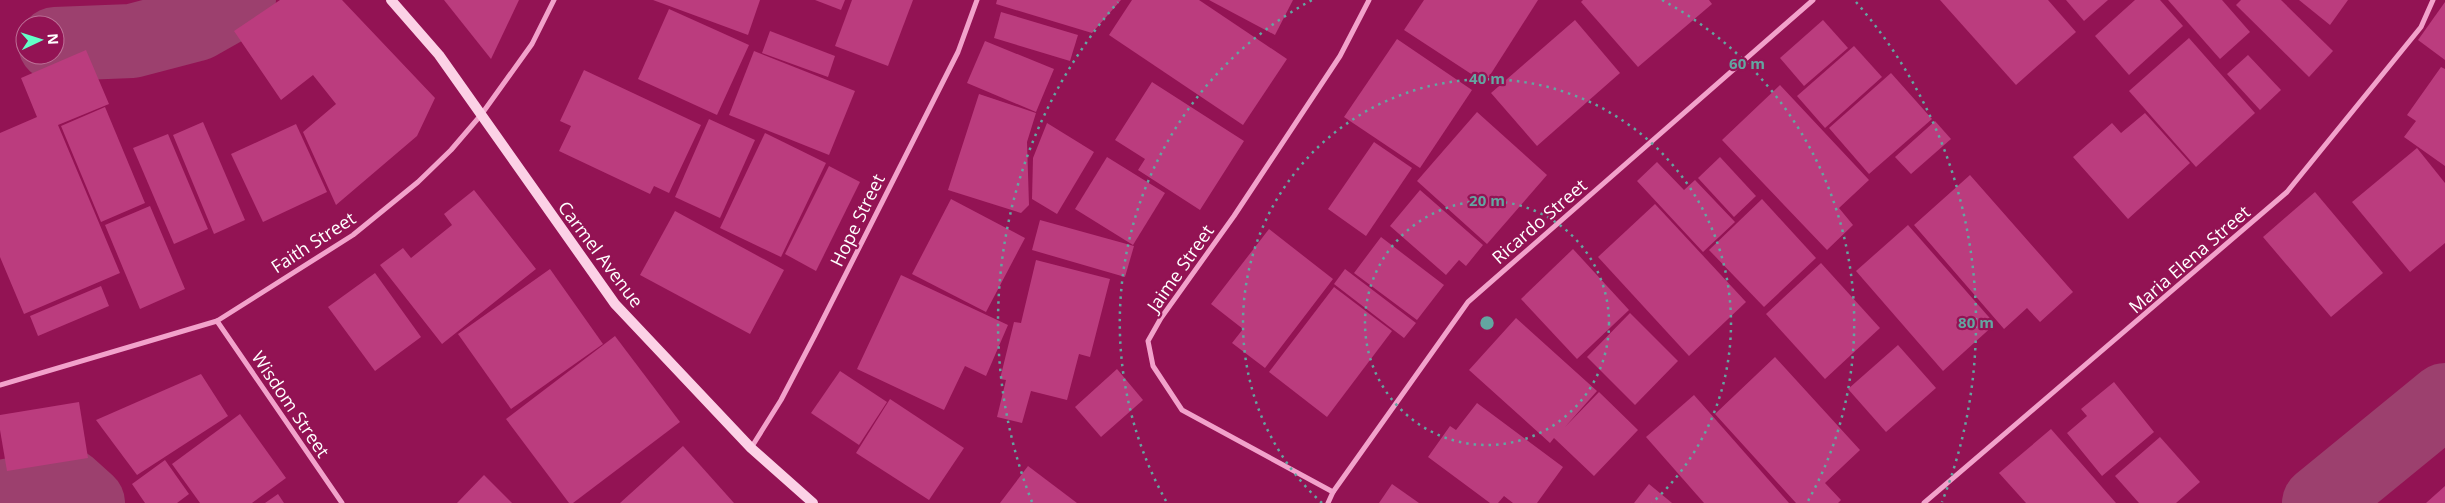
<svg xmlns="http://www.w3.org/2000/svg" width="2445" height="503" viewBox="0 0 2445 503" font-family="'Open Sans',sans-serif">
<rect width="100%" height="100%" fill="#931354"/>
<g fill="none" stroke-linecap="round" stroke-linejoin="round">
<g stroke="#9c406e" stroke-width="74">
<path d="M 55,44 L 132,41 L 197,24 L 239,0"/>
<path d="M 0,497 L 68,485 L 88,503"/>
<path d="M 2319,503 L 2445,400"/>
</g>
</g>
<g fill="#bb3c7e">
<path d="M 280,0 L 342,0 L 435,98 L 417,136 L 336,205 L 303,132 L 336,104 L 313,75 L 281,100 L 234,31 Z"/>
<path d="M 444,0 L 519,0 L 491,59 Z"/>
<path d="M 653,0 L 760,0 L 748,35 Z"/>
<path d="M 815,0 L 845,0 L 841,10 Z"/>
<path d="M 852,0 L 913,0 L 888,66 L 835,46 Z"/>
<path d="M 997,0 L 1121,0 L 1092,33 L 996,4 Z"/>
<path d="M 1132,0 L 1199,0 L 1287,59 L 1243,125 L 1109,35 Z"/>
<path d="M 1209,0 L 1293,0 L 1275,35 Z"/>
<path d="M 1424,0 L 1538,0 L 1485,83 L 1404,30 Z"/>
<path d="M 1583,0 L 1709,0 L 1712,4 L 1638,67 L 1581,2 Z"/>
<path d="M 1940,0 L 2048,0 L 2076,32 L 2016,85 Z"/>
<path d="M 2066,0 L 2108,0 L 2084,21 Z"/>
<path d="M 2135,0 L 2160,0 L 2183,26 L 2129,75 L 2095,36 Z"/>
<path d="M 2168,0 L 2222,0 L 2250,32 L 2220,59 Z"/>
<path d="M 2241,0 L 2281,0 L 2333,51 L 2309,77 L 2236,5 Z"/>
<path d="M 2299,0 L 2348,0 L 2330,25 Z"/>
<path d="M 2445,2 L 2445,60 L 2418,40 Z"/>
<path d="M 669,9 L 749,45 L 717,115 L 638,79 Z"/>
<path d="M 1001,12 L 1078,35 L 1070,61 L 994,38 Z"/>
<path d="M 1575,20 L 1620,73 L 1537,146 L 1491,93 Z"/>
<path d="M 1823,20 L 1848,48 L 1804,86 L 1780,58 Z"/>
<path d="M 770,31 L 835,56 L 828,77 L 762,53 Z"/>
<path d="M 2189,38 L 2255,113 L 2196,167 L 2129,91 Z"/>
<path d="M 1397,39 L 1472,90 L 1420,168 L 1344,117 Z"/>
<path d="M 985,41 L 1054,69 L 1036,112 L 967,83 Z"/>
<path d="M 1854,46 L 1882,77 L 1825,128 L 1797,96 Z"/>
<path d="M 86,50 L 109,104 L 58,125 L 120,273 L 24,314 L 0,257 L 0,133 L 37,117 L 21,78 Z"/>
<path d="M 754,51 L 855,91 L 829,155 L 729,115 Z"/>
<path d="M 2248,55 L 2281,90 L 2260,110 L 2227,74 Z"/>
<path d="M 2441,67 L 2445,69 L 2445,166 L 2404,137 L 2416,121 L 2407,115 Z"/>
<path d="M 584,70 L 701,125 L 669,193 L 654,186 L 650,194 L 559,151 L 571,126 L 560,121 Z"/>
<path d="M 1891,73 L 1932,119 L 1869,174 L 1829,128 Z"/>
<path d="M 1152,82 L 1244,141 L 1200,210 L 1138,170 L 1145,159 L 1115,140 Z"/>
<path d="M 1780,85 L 1869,180 L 1839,208 L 1853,225 L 1827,250 L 1722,140 Z"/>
<path d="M 979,94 L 1036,113 L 1027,142 L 1029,205 L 1021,213 L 948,190 Z"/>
<path d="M 105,107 L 145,203 L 101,222 L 61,126 Z"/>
<path d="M 1477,112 L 1547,175 L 1487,244 L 1417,181 Z"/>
<path d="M 2145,113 L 2190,163 L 2128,219 L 2073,157 L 2112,123 L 2121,133 Z"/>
<path d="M 709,119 L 755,140 L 720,218 L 675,197 Z"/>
<path d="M 1935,121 L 1951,139 L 1911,174 L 1895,157 Z"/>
<path d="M 203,122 L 245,220 L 214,234 L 173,135 Z"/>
<path d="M 1047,123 L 1094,152 L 1057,214 L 1032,199 L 1033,158 Z"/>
<path d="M 296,124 L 327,192 L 263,222 L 231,154 Z"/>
<path d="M 765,133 L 826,163 L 781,257 L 720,228 Z"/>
<path d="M 168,134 L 208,229 L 174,244 L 133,148 Z"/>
<path d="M 1374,142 L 1412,168 L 1366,236 L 1328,209 Z"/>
<path d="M 2417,148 L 2445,183 L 2445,243 L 2410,272 L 2352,202 Z"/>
<path d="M 1107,157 L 1165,193 L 1133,245 L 1075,209 Z"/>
<path d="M 1720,157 L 1756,196 L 1734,217 L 1698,178 Z"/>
<path d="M 1657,162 L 1684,190 L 1695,180 L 1735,222 L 1703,252 L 1637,181 Z"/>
<path d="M 829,166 L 860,182 L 816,271 L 785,254 Z"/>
<path d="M 1970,175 L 2073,292 L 2040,322 L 2027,308 L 2004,329 L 1914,225 Z"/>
<path d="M 474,190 L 536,269 L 442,344 L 380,265 L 403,248 L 411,258 L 452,225 L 444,214 Z"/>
<path d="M 1420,190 L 1483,245 L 1466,266 L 1459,260 L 1446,275 L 1390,226 Z"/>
<path d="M 2315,192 L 2383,273 L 2331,317 L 2263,237 Z"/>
<path d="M 951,199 L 1025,238 L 986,312 L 912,274 Z"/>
<path d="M 1762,199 L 1816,258 L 1764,307 L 1709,250 Z"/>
<path d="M 1655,204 L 1746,302 L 1689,356 L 1598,257 Z"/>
<path d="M 150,206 L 185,289 L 140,309 L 105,225 Z"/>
<path d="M 675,211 L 784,270 L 750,334 L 640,275 Z"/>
<path d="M 1040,220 L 1134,246 L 1125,277 L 1032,250 Z"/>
<path d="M 1908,225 L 1995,324 L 1943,371 L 1856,271 Z"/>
<path d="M 1269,229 L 1333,279 L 1265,368 L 1232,343 L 1243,329 L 1211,304 Z"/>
<path d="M 1381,237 L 1444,285 L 1417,320 L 1354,273 Z"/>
<path d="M 1573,249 L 1629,310 L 1577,359 L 1521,299 Z"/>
<path d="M 1036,260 L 1110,279 L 1090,357 L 1079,354 L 1067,400 L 1031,391 L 1022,423 L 997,417 L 1006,380 L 1000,379 L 1014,322 L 1021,323 Z"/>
<path d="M 1821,263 L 1880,328 L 1825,379 L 1766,314 Z"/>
<path d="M 550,269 L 603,344 L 511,409 L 458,334 Z"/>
<path d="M 1345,269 L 1416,323 L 1404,338 L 1334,284 Z"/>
<path d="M 375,273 L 421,337 L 375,371 L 328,307 Z"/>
<path d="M 901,275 L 1008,325 L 986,376 L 965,366 L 944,410 L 857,369 Z"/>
<path d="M 101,286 L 109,306 L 38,336 L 30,316 Z"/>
<path d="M 1334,287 L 1392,331 L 1327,417 L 1269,372 Z"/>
<path d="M 1630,313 L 1678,361 L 1635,405 L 1587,357 Z"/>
<path d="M 1516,318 L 1597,391 L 1565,427 L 1599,392 L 1638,430 L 1594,476 L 1554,438 L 1550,443 L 1469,370 Z"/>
<path d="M 615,336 L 680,422 L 573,503 L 569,503 L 506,419 Z"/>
<path d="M 1898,345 L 1936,388 L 1886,432 L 1848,389 Z"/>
<path d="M 1775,357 L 1860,450 L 1825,483 L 1841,500 L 1838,503 L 1796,503 L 1715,414 Z"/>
<path d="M 1117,369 L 1143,400 L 1101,437 L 1075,407 Z"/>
<path d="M 840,371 L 887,402 L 859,445 L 811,413 Z"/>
<path d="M 201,374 L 228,416 L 137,475 L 96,420 Z"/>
<path d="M 2114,382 L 2154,432 L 2102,476 L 2067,433 L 2087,416 L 2081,409 Z"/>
<path d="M 1694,395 L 1789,503 L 1704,503 L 1646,437 Z"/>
<path d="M 890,399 L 964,448 L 929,500 L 856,453 Z"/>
<path d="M 79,402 L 88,458 L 7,471 L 0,430 L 0,415 Z"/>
<path d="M 1477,403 L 1563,467 L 1537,503 L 1513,503 L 1504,496 L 1498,503 L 1490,503 L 1428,457 L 1450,426 L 1456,430 Z"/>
<path d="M 240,414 L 286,478 L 252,503 L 200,503 L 172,464 Z"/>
<path d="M 2051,429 L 2116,503 L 2026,503 L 1999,473 Z"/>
<path d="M 2160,437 L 2200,482 L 2176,503 L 2139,503 L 2115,476 Z"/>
<path d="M 683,446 L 734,503 L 620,503 Z"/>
<path d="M 165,460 L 189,494 L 177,503 L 145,503 L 132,484 Z"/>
<path d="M 1028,466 L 1077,503 L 1000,503 Z"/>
<path d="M 484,475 L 512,503 L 457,503 Z"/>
<path d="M 1392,484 L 1419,503 L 1379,503 Z"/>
<path d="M 1649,484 L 1672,503 L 1634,503 Z"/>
<path d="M 2445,486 L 2445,503 L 2426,503 Z"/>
<path d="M 278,494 L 284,503 L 265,503 Z"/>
</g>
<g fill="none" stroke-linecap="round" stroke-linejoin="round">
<g stroke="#f2a2cb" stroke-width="5">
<path d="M 217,321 L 342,503"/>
<path d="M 0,385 L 217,321 L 353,235 L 418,182 L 451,150 L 481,115 L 532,44 L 554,0"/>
<path d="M 751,448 L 781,400 L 815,335 L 958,52 L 977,0"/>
<path d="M 1333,492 L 1182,410 L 1153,366 L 1148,341 L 1161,318 L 1234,216 L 1340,56 L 1369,0"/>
<path d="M 1328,503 L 1333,492 L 1468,302 L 1813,0"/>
<path d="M 1924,503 L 2287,192 L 2421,27 L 2433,0"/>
</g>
<path stroke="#fcd1e6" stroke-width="10" d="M 391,0 L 439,55 L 615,304 L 751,448 L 813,503"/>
</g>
<g fill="none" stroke="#63a6a1" stroke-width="2.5" stroke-dasharray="2.5 5">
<circle cx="1487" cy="323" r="122"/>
<path d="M1322 503A244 244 0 1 1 1652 503"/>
<path d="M1166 501A367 367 0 0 1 1312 0M1662 0A367 367 0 0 1 1808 501"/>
<path d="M1032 502A489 489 0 0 1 1118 2M1856 2A489 489 0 0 1 1942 502"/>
</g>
<g text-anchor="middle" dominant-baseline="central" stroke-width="4.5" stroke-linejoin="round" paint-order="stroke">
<g font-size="18" fill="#fff" stroke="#931354">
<text transform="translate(857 220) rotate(-64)">Hope Street</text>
<text transform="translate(1539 221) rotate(-41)">Ricardo Street</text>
<text transform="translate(313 242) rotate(-33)">Faith Street</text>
<text transform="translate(601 254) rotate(53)">Carmel Avenue</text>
<text transform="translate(2189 259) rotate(-41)">Maria Elena Street</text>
<text transform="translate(1180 268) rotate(-55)">Jaime Street</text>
<text transform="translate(291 404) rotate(56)">Wisdom Street</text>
</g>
</g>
<circle cx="1487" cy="323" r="8" fill="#63a6a1" stroke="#931354" stroke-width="2.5"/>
<g font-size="15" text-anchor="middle" font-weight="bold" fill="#63a6a1" stroke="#931354" stroke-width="4.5" stroke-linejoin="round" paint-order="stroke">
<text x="1747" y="69">60 m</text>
<text x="1487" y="84">40 m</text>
<text x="1487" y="206">20 m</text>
<text x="1976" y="328">80 m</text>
</g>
<g transform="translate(40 40) rotate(86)"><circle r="24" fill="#931354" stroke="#be7198"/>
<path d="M0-4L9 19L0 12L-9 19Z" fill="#63ffc8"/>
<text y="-8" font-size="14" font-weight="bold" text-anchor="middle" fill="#ffffff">N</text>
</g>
</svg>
